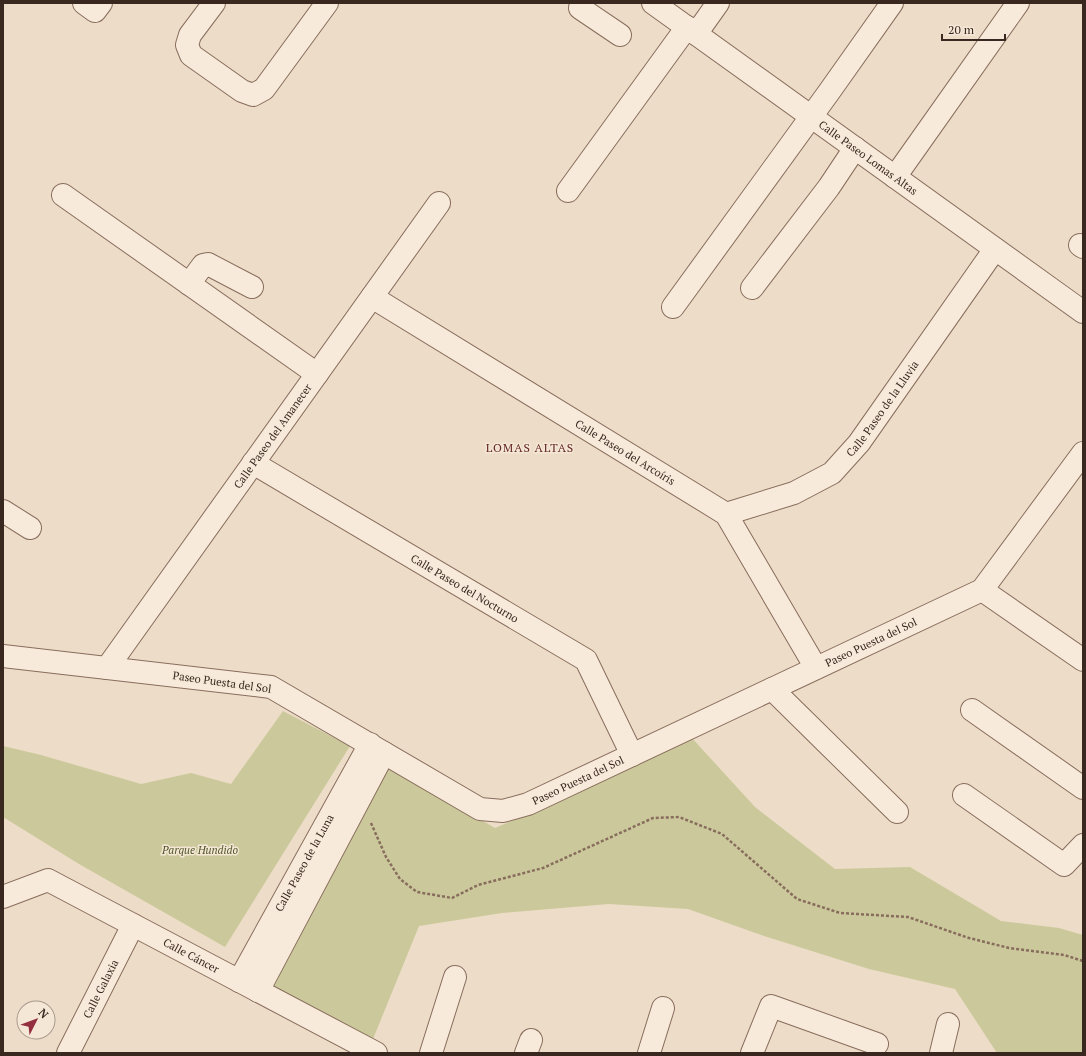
<svg xmlns="http://www.w3.org/2000/svg" width="1086" height="1056" viewBox="0 0 1086 1056" font-family="'PT Serif',serif">
<rect width="100%" height="100%" fill="#eddcc7"/>
<g fill="#cbc99b">
<path d="M 283,711 L 350,746 L 225,947 L 79,864 L 3,817 L 3,746 L 41,755 L 141,784 L 191,773 L 231,784 Z"/>
<path d="M 691,737 L 755,807 L 835,869 L 910,867 L 1001,921 L 1059,928 L 1083,935 L 1083,1053 L 997,1053 L 955,989 L 869,969 L 764,936 L 688,909 L 609,904 L 502,913 L 419,926 L 373,1039 L 272,986 L 389,766 L 495,828 L 560,800 Z"/>
</g>
<g fill="none" stroke-linecap="round" stroke-linejoin="round">
<g stroke="#886d5d" stroke-width="24">
<g id="minor">
<path d="M 84,3 L 95,11 L 101,3"/>
<path d="M 214,3 L 190,35 L 187,45 L 191,55 L 242,91 L 253,95 L 264,89 L 327,3"/>
<path d="M 583,3 L 580,8 L 620,35"/>
<path id="s1" d="M 653,3 L 1083,312"/>
<path d="M 696,34 L 718,3"/>
<path d="M 895,177 L 1018,3"/>
<path d="M 568,191 L 687,27"/>
<path d="M 63,195 L 317,374"/>
<path d="M 1080,245 L 1083,247"/>
<path d="M 189,284 L 203,265 L 208,264 L 252,287"/>
<path d="M 752,288 L 829,187 L 855,148"/>
<path id="s2" d="M 372,297 L 726,514 L 816,668"/>
<path d="M 673,307 L 829,92 L 892,3"/>
<path id="s3" d="M 253,463 L 586,660 L 632,755"/>
<path d="M 3,511 L 30,528"/>
<path id="s4" d="M 726,514 L 794,493 L 832,473 L 859,443 L 995,249"/>
<path d="M 982,590 L 1083,660"/>
<path id="s5" d="M 3,656 L 271,687 L 480,809 L 503,811 L 528,804 L 982,590 L 1083,453"/>
<path id="s6" d="M 107,668 L 439,203"/>
<path d="M 772,689 L 897,812"/>
<path d="M 972,710 L 1083,788"/>
<path d="M 964,795 L 1064,865 L 1083,845"/>
<path id="s7" d="M 3,897 L 48,880 L 376,1053"/>
<path id="s8" d="M 239,981 L 370,744"/>
<path d="M 258,991 L 384,753"/>
<path id="s9" d="M 68,1053 L 133,925"/>
<path d="M 431,1053 L 455,977"/>
<path d="M 526,1053 L 531,1040"/>
<path d="M 649,1053 L 663,1008"/>
<path d="M 752,1053 L 771,1006 L 877,1044"/>
<path d="M 941,1053 L 948,1024"/>
</g>
</g>
<path stroke="#886d5d" stroke-width="2.5" stroke-dasharray="3 2" stroke-linecap="butt" d="M 371,823 L 386,857 L 400,879 L 417,892 L 452,898 L 478,885 L 543,868 L 653,818 L 679,817 L 722,834 L 797,899 L 840,913 L 908,917 L 969,938 L 1009,948 L 1064,955 L 1083,961"/>
<use href="#minor" stroke="#f8eada" stroke-width="22"/>
</g>
<g text-anchor="middle" dominant-baseline="central" stroke-width="3" stroke-linejoin="round" paint-order="stroke">
<g font-size="11" fill="#392820" stroke="#f4e7d6">
<text stroke="none"><textPath href="#s1" startOffset="265">Calle Paseo Lomas Altas</textPath></text>
<text stroke="none"><textPath href="#s4" startOffset="196">Calle Paseo de la Lluvia</textPath></text>
<text stroke="none"><textPath href="#s6" startOffset="285">Calle Paseo del Amanecer</textPath></text>
<text stroke="none"><textPath href="#s2" startOffset="297">Calle Paseo del Arcoíris</textPath></text>
<text stroke="none"><textPath href="#s3" startOffset="246">Calle Paseo del Nocturno</textPath></text>
<text stroke="none"><textPath href="#s5" startOffset="940">Paseo Puesta del Sol</textPath></text>
<text transform="translate(222 682) rotate(8)">Paseo Puesta del Sol</text>
<text stroke="none"><textPath href="#s5" startOffset="616">Paseo Puesta del Sol</textPath></text>
<text stroke="none"><textPath href="#s8" startOffset="135">Calle Paseo de la Luna</textPath></text>
<text stroke="none"><textPath href="#s7" startOffset="210">Calle Cáncer</textPath></text>
<text stroke="none"><textPath href="#s9" startOffset="72">Calle Galaxia</textPath></text>
</g>
<g font-size="11" font-style="italic" fill="#505428" stroke="#f4e7d6">
<text x="200" y="850">Parque Hundido</text>
</g>
<g font-size="12" letter-spacing="1" fill="#642521" stroke="#f4e7d6">
<text x="530" y="447">LOMAS ALTAS</text>
</g>
</g>
<rect width="1086" height="1056" fill="none" stroke="#392820" stroke-width="8"/>
<g transform="translate(36 1020) rotate(48)"><circle r="19" fill="#f4e7d6" stroke="#a99b8d"/>
<path d="M0-3L7 15L0 10L-7 15Z" fill="#942f40"/>
<text y="-6" font-size="11" font-weight="bold" text-anchor="middle" fill="#392820">N</text>
</g>
<path d="M942 34v6h63v-6" fill="none" stroke="#392820" stroke-width="2"/>
<text x="948" y="34" font-size="12" fill="#392820" stroke="#f4e7d6" stroke-width="3" paint-order="stroke">20 m</text>
</svg>
